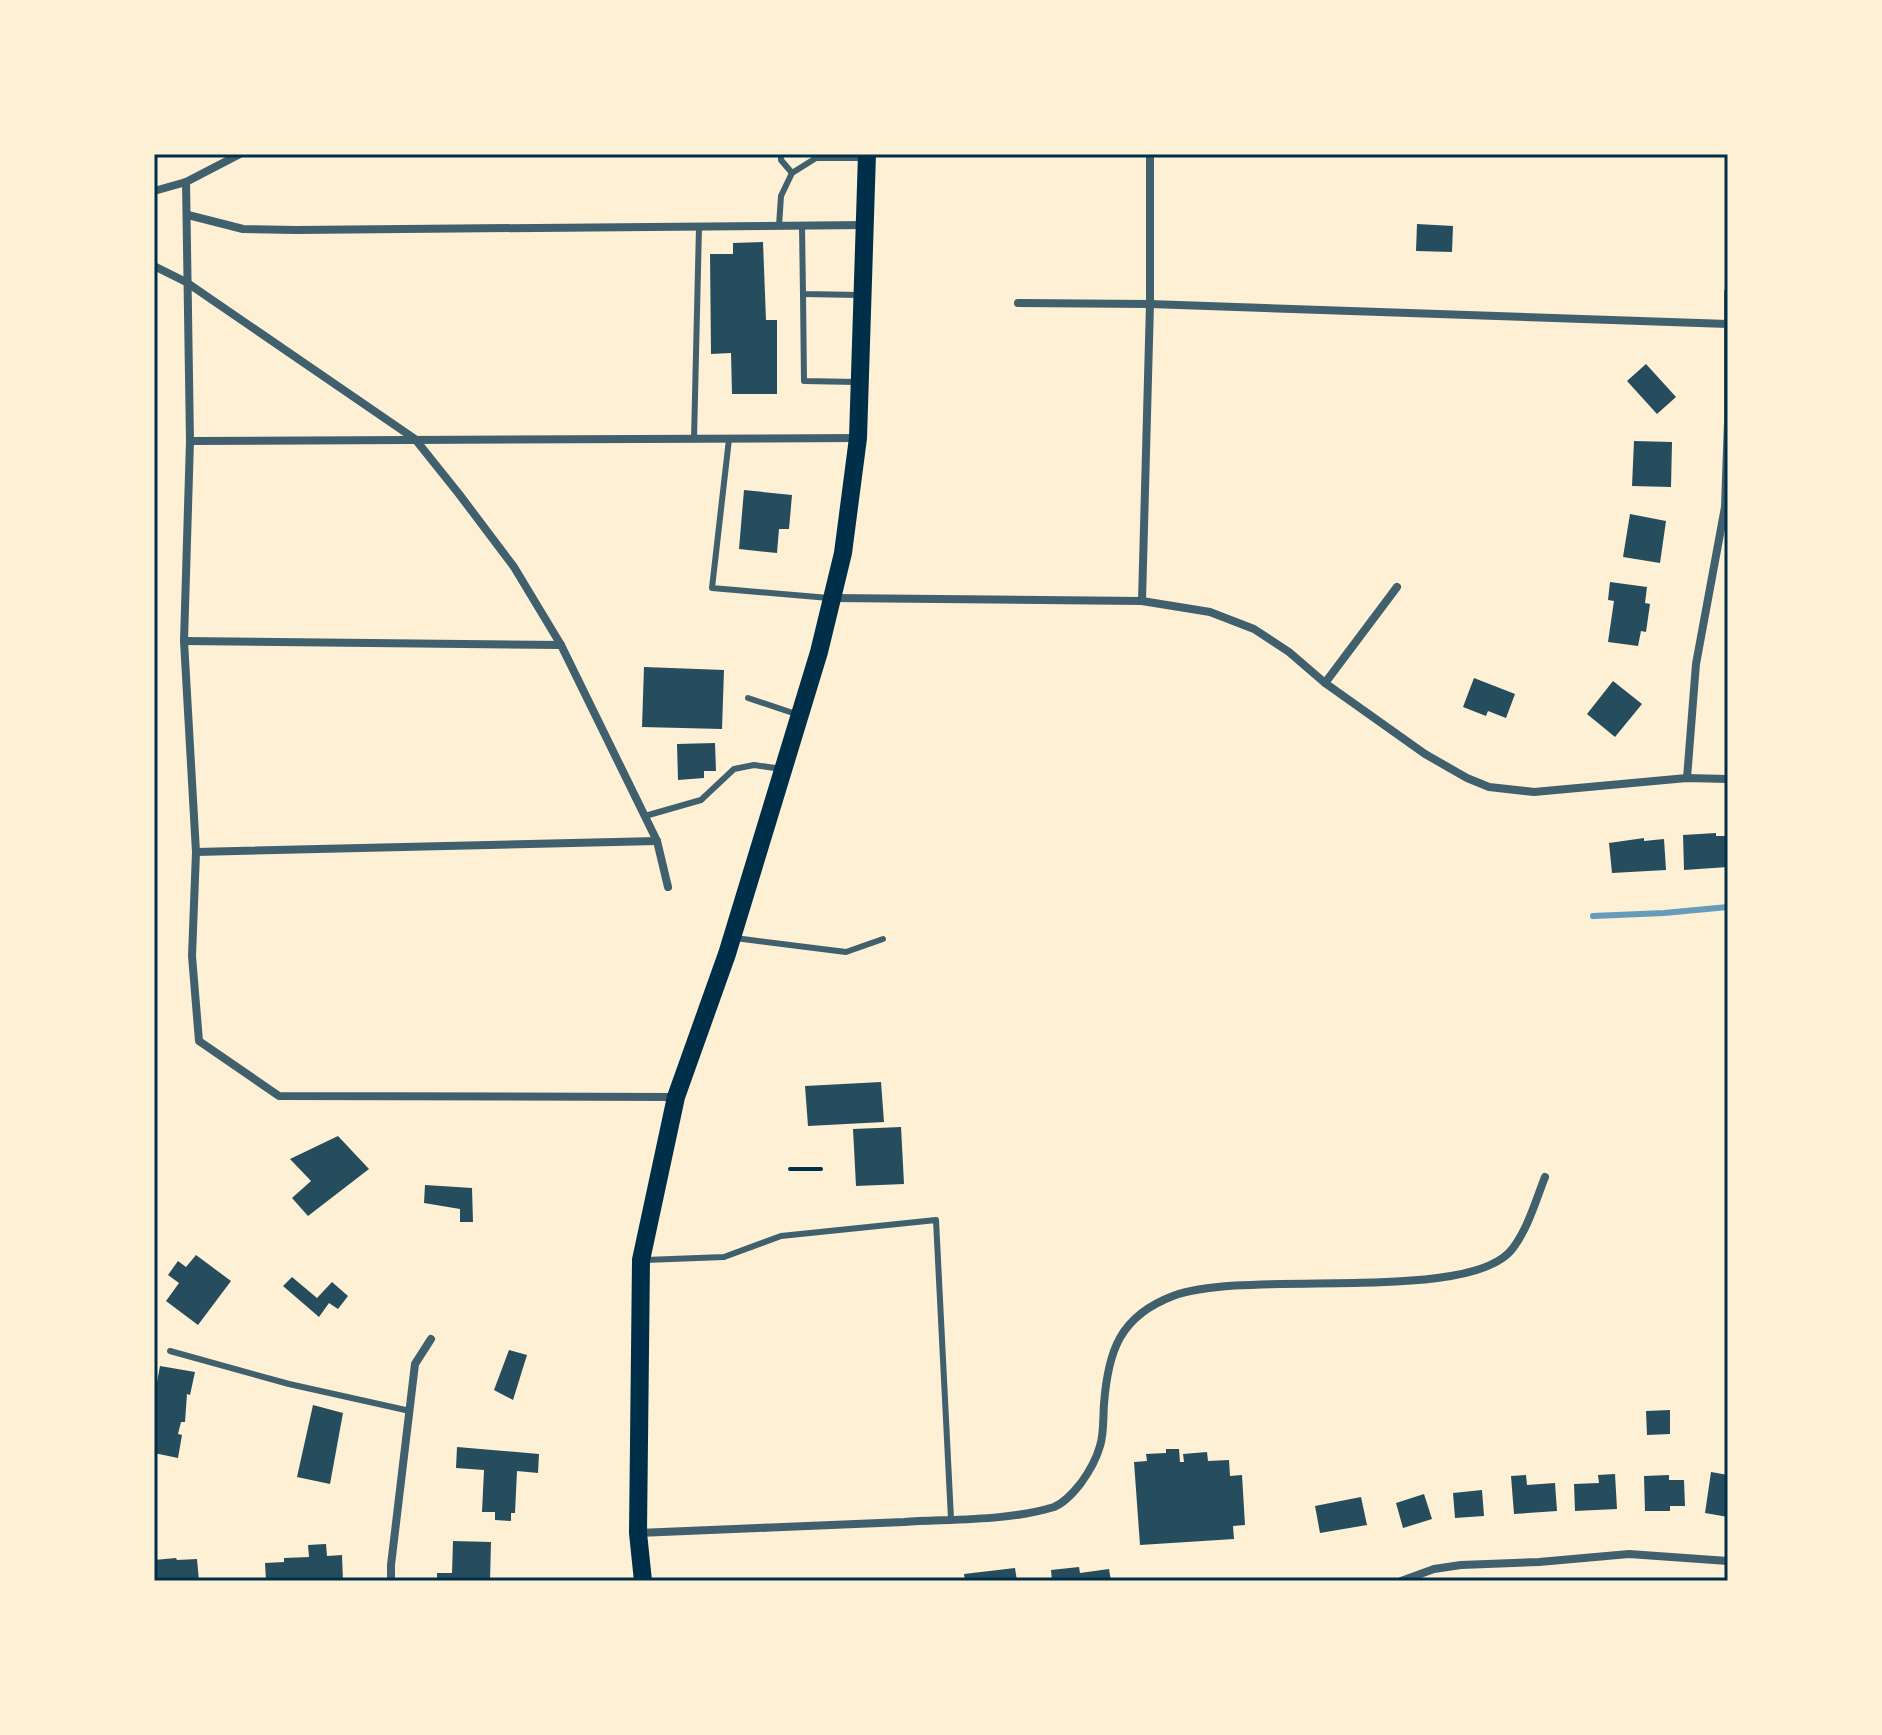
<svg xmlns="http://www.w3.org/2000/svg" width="1882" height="1735" viewBox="0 0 1882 1735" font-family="Quicksand,sans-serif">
<rect width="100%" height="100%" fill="#fdf0d5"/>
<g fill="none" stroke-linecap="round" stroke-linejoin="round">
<path stroke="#669bbc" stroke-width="6" d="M 1593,916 L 1664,913 L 1728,907"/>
</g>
<g fill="#264d5e">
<path d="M 1417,224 L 1453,226 L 1452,252 L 1416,251 Z"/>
<path d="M 763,242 L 766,320 L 777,320 L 777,394 L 732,394 L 731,353 L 711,354 L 710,254 L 733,254 L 733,243 Z"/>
<path d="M 1646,364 L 1676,397 L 1657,414 L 1627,381 Z"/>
<path d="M 1634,441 L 1672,442 L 1671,487 L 1632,486 Z"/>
<path d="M 744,490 L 792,495 L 789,529 L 779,529 L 777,553 L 739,549 Z"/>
<path d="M 1630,514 L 1666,521 L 1660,563 L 1623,557 Z"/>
<path d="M 1610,582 L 1647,587 L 1645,603 L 1650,604 L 1646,632 L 1641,631 L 1638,646 L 1608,642 L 1614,601 L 1608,600 Z"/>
<path d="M 644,667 L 724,670 L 722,729 L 642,727 Z"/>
<path d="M 1474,678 L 1515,694 L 1506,718 L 1488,711 L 1486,716 L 1463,707 Z"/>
<path d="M 1613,681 L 1642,704 L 1615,737 L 1587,714 Z"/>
<path d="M 715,743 L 716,771 L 704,771 L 704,778 L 678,780 L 677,744 Z"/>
<path d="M 1716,833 L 1716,836 L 1728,836 L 1728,867 L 1684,870 L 1683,835 Z"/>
<path d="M 1644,838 L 1644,841 L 1664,839 L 1666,870 L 1612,873 L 1609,843 Z"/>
<path d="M 881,1082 L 884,1122 L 808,1126 L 805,1086 Z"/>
<path d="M 901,1127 L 904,1184 L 856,1186 L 853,1129 Z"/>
<path d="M 338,1136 L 369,1169 L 308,1216 L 292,1198 L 311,1181 L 290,1159 Z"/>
<path d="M 425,1185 L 472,1188 L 473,1222 L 460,1222 L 460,1209 L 424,1203 Z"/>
<path d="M 196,1255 L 231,1281 L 198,1325 L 166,1301 L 179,1283 L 168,1275 L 178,1261 L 186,1267 Z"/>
<path d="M 292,1277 L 317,1298 L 332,1282 L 348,1296 L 338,1309 L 329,1303 L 319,1317 L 283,1286 Z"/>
<path d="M 509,1350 L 527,1355 L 513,1400 L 494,1390 Z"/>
<path d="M 160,1366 L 195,1372 L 190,1395 L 187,1394 L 185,1422 L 181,1422 L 178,1434 L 182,1435 L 178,1458 L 154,1453 L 154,1381 L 157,1382 Z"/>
<path d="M 313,1405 L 343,1413 L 330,1484 L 297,1477 Z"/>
<path d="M 1670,1410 L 1670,1434 L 1647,1435 L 1646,1411 Z"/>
<path d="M 457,1447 L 539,1454 L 538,1473 L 517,1471 L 515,1513 L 511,1513 L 511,1521 L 495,1520 L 495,1512 L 482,1512 L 484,1470 L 456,1468 Z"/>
<path d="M 1166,1449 L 1179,1449 L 1180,1462 L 1184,1462 L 1183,1454 L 1207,1452 L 1208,1461 L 1229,1460 L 1230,1476 L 1242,1475 L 1245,1525 L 1233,1526 L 1234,1539 L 1140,1545 L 1134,1462 L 1147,1461 L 1146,1454 L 1166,1453 Z"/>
<path d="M 1711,1472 L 1728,1475 L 1728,1517 L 1705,1513 Z"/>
<path d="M 1615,1474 L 1617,1509 L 1575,1511 L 1574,1484 L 1599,1483 L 1598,1475 Z"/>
<path d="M 1526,1475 L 1527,1485 L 1555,1483 L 1557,1511 L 1514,1514 L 1511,1476 Z"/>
<path d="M 1669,1475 L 1669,1480 L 1684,1480 L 1685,1506 L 1670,1506 L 1670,1511 L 1645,1511 L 1644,1476 Z"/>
<path d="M 1482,1490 L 1484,1516 L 1455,1518 L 1453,1493 Z"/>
<path d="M 1424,1494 L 1432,1519 L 1403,1528 L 1396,1503 Z"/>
<path d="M 1361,1497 L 1367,1525 L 1320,1533 L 1315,1506 Z"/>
<path d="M 453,1541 L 491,1542 L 490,1581 L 437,1581 L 437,1573 L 452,1573 Z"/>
<path d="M 326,1544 L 327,1556 L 342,1555 L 343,1581 L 266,1581 L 265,1563 L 284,1562 L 284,1558 L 309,1557 L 308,1545 Z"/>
<path d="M 176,1558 L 177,1560 L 197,1559 L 199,1581 L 154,1581 L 154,1560 Z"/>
<path d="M 1079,1567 L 1080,1573 L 1109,1569 L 1111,1581 L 1052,1581 L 1051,1570 Z"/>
<path d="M 1015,1568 L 1017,1581 L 965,1581 L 964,1574 Z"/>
</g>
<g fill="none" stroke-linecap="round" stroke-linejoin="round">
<path stroke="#003049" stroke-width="4" d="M 790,1169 L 821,1169"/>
<g stroke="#3f606c" stroke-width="6">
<path d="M 781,154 L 781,160 L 792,173"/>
<path d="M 779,226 L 781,196 L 792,173 L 816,158 L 864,158"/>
<path d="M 802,226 L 803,294 L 860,295"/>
<path d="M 803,294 L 804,381 L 857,382"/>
<path d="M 694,439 L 699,227"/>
<path d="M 729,439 L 712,588 L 829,598"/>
<path d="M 748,698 L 796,714"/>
<path d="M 645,816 L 701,800 L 734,769 L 754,765 L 782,769"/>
<path d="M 735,938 L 846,952 L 883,939"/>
<path d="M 645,1260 L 724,1257 L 781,1236 L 936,1220 L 951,1519"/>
<path d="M 170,1351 L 289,1384 L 410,1411"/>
</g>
<g stroke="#3f606c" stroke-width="8">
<path d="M 186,182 L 190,441 L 184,641 L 196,852 L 192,956 L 199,1041 L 279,1096 L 675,1097"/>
<path d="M 154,191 L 186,182 L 240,154"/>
<path d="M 188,215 L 243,229 L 296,230 L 865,225"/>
<path d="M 154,266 L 186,282 L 415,439 L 459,494 L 514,567 L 561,645 L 657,841 L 668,887"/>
<path d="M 1728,292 L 1728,420"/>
<path d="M 1018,303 L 1150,304 L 1728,324"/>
<path d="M 190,441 L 858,438"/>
<path d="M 833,598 L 1142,601 L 1210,612 L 1254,629 L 1289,652 L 1325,683 L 1425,754 L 1467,778 L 1489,787 L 1534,792 L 1687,778 L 1728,779"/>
<path d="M 1142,601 L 1150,304 L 1150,154"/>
<path d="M 184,641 L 561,645"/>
<path d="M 1325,683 L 1397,587"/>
<path d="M 1687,778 L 1696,664 L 1725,507 L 1728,421"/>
<path d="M 196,852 L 657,841"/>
<path d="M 638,1533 C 727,1529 815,1526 904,1522 C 950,1519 1009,1521 1054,1507 C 1064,1503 1074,1492 1081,1483 C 1089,1472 1096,1460 1100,1446 C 1104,1434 1103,1418 1104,1404 C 1108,1351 1120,1316 1173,1296 C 1248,1268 1472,1305 1513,1248 C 1528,1228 1536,1200 1545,1177"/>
<path d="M 391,1581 L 391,1565 L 415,1364 L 431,1339"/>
<path d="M 1401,1581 L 1434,1569 L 1461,1565 L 1539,1562 L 1629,1554 L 1728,1561"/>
</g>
<path stroke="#003049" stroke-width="18" d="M 643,1581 L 638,1533 L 641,1260 L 676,1097 L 727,954 L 819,652 L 843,553 L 858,438 L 867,154"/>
</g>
<rect width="1882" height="1735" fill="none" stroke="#fdf0d5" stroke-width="312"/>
<rect x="156" y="156" width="1570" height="1423" fill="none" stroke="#003049" stroke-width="3"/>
</svg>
